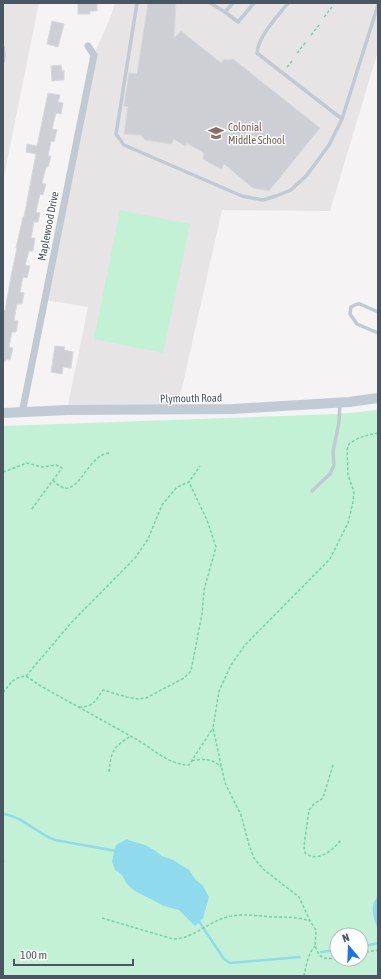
<svg xmlns="http://www.w3.org/2000/svg" width="381" height="979" viewBox="0 0 381 979" font-family="'Asap Condensed',sans-serif">
<rect width="100%" height="100%" fill="#f5f3f3"/>
<g fill="#e6e4e5">
<path d="M 3,3 L 39,3 L 3,181 Z"/>
<path d="M 115,3 L 378,3 L 378,51 L 330,211 L 222,210 L 177,410 L 67,410 L 88,307 L 45,300 L 94,55 L 112,13 Z"/>
</g>
<g fill="#c3f1d5" fill-rule="evenodd">
<path d="M 120,210 L 190,224 L 163,353 L 94,339 Z"/>
<path d="M 378,410 L 378,976 L 3,976 L 3,426 L 338,414 ZM 337,935 L 361,935 L 361,959 L 337,959 Z"/>
</g>
<g fill="#90daee">
<path d="M 127,839 L 128,840 L 145,845 L 154,850 L 162,856 L 173,860 L 189,870 L 195,879 L 203,886 L 209,897 L 203,918 L 195,926 L 179,910 L 164,906 L 135,891 L 127,884 L 122,875 L 115,870 L 112,861 L 116,845 Z"/>
<path d="M 378,896 L 378,929 C 373,918 369,906 378,896 Z"/>
</g>
<g fill="none" stroke-linecap="round" stroke-linejoin="round">
<g stroke="#90daee" stroke-width="2.5">
<path d="M 3,814 C 22,816 36,833 55,840 L 116,851"/>
<path d="M 198,920 L 224,959 L 230,963 L 300,957"/>
<path d="M 361,947 L 378,943"/>
<path d="M 321,952 L 337,950"/>
</g>
</g>
<g fill="#cdcfd5" stroke="#d7d9de">
<path d="M 78,3 L 97,3 L 97,11 L 90,11 L 90,14 L 78,14 Z"/>
<path d="M 148,3 L 176,3 L 174,38 L 181,31 L 221,63 L 224,59 L 228,60 L 233,59 L 320,128 L 269,191 L 253,188 L 224,164 L 221,169 L 203,159 L 204,153 L 187,143 L 185,146 L 174,139 L 171,144 L 145,140 L 141,135 L 124,134 L 128,107 L 124,106 L 129,73 L 137,74 Z"/>
<path d="M 52,21 L 64,24 L 58,47 L 47,44 Z"/>
<path d="M 61,65 L 62,71 L 64,70 L 64,80 L 52,81 L 51,66 Z"/>
<path d="M 48,93 L 60,95 L 58,102 L 63,103 L 61,114 L 56,113 L 52,129 L 57,130 L 54,142 L 51,141 L 48,156 L 51,156 L 48,167 L 46,167 L 42,183 L 46,184 L 43,195 L 40,194 L 36,212 L 40,213 L 38,222 L 34,222 L 31,238 L 35,238 L 33,251 L 29,251 L 25,265 L 30,266 L 27,278 L 23,277 L 20,292 L 24,293 L 22,304 L 17,304 L 14,320 L 18,321 L 16,332 L 12,332 L 9,347 L 13,348 L 10,360 L 6,359 L 6,361 L 3,361 L 3,310 L 5,311 L 11,276 L 17,248 L 16,248 L 23,217 L 24,217 L 36,154 L 26,152 L 27,144 L 37,146 Z"/>
<path d="M 55,346 L 65,347 L 64,350 L 73,352 L 71,368 L 63,367 L 62,374 L 51,372 Z"/>
</g>
<g fill="none" stroke-linecap="round" stroke-linejoin="round">
<g stroke="#7ad0a6" stroke-width="1.5" stroke-dasharray="3 2" stroke-linecap="butt">
<path d="M 324,17 L 332,7"/>
<path d="M 311,35 L 319,25"/>
<path d="M 297,53 L 306,42"/>
<path d="M 287,67 L 292,61"/>
<path d="M 3,472 L 27,463 L 42,467 L 56,465 L 61,467 L 62,468 L 31,510"/>
<path d="M 53,480 C 77,508 85,455 109,453"/>
<path d="M 26,676 L 71,623 L 135,558 L 148,539 L 162,505 L 177,487 L 189,482 L 200,466"/>
<path d="M 3,693 C 11,682 13,678 26,676 L 39,685 C 71,703 102,720 134,738 C 151,747 168,765 189,765 L 213,728"/>
<path d="M 79,707 C 94,707 95,701 103,690 L 127,697 L 138,699 L 146,698 L 184,678 L 191,671 L 202,614 L 204,590 L 216,547 L 207,520 L 189,482"/>
<path d="M 192,761 C 203,758 213,759 221,767"/>
<path d="M 333,765 L 323,798 L 314,804 L 309,810 L 304,846 L 305,853 C 318,863 333,850 341,840"/>
<path d="M 109,772 C 111,751 113,747 131,736"/>
<path d="M 3,790 L 3,792"/>
<path d="M 3,860 L 4,862"/>
<path d="M 102,918 L 173,939 C 191,939 205,925 221,919 C 238,912 256,916 273,917 C 286,917 298,917 310,921"/>
<path d="M 361,953 L 378,950"/>
<path d="M 337,959 L 324,958 L 319,955 L 315,946 L 316,930 L 310,921 L 299,897 L 263,869 L 254,858 L 249,845 L 241,815 L 225,783 L 213,728 L 219,691 L 231,665 L 245,645 L 330,559 L 348,523 L 353,502 L 354,492 L 348,475 L 347,450 L 349,444 C 358,437 367,435 378,433"/>
<path d="M 304,976 C 306,966 308,954 315,946"/>
</g>
<g stroke="#c1cad2" stroke-width="3.5">
<path d="M 137,3 L 116,134 L 124,145 L 242,196 L 263,200 L 276,196 L 291,190 L 307,175 L 329,145 L 342,119 L 378,5"/>
<path d="M 210,3 L 225,12 L 238,22 L 254,3"/>
<path d="M 288,3 C 278,16 258,36 257,53 L 342,119"/>
<path d="M 225,12 L 233,3"/>
<path d="M 3,47 L 4,55 L 3,62"/>
<path d="M 378,312 L 360,304 L 357,304 L 351,307 L 350,314 L 357,324 L 378,333"/>
<path d="M 312,491 L 330,474 L 334,465 L 333,452 L 339,422 L 340,404"/>
</g>
<path stroke="#c1cad2" stroke-width="7" d="M 22,413 L 94,55 L 88,46"/>
<path stroke="#c1cbd6" stroke-width="10" d="M 3,413 L 67,410 L 233,409 L 349,402 L 378,398"/>
</g>
<defs>
<g id="school-bare" transform="scale(1.2)"><path d="M0-5L7-2L0 1L-7-2ZM-4 1L0 2.5L4 1V4Q0 6-4 4Z" fill="#8d6e63" stroke="#fff" stroke-width="2.5" paint-order="stroke"/></g>
</defs>
<g fill-rule="evenodd">
<use href="#school-bare" x="216" y="133"/>
</g>
<g text-anchor="middle" dominant-baseline="central" stroke-width="3" stroke-linejoin="round" paint-order="stroke">
<g font-size="11" fill="#785e54" stroke="#fff" text-anchor="start">
<text x="228" y="127">Colonial<tspan x="228" dy="13">Middle School</tspan></text>
</g>
<g font-size="11" fill="#4a5661" stroke="#fff">
<text transform="translate(48 226) rotate(-79)">Maplewood Drive</text>
<text transform="translate(191 398) rotate(-1)">Plymouth Road</text>
</g>
</g>
<rect width="381" height="979" fill="none" stroke="#4a5661" stroke-width="8"/>
<g transform="translate(349 947) rotate(341)"><circle r="19" fill="#ffffff" stroke="#b7bbc0"/>
<path d="M0-3L7 15L0 10L-7 15Z" fill="#1a73e8"/>
<text y="-6" font-size="11" font-weight="bold" text-anchor="middle" fill="#4a5661">N</text>
</g>
<path d="M14 959v6h119v-6" fill="none" stroke="#4a5661" stroke-width="2"/>
<text x="20" y="959" font-size="12" fill="#4a5661" stroke="#ffffff" stroke-width="3" paint-order="stroke">100 m</text>
</svg>
